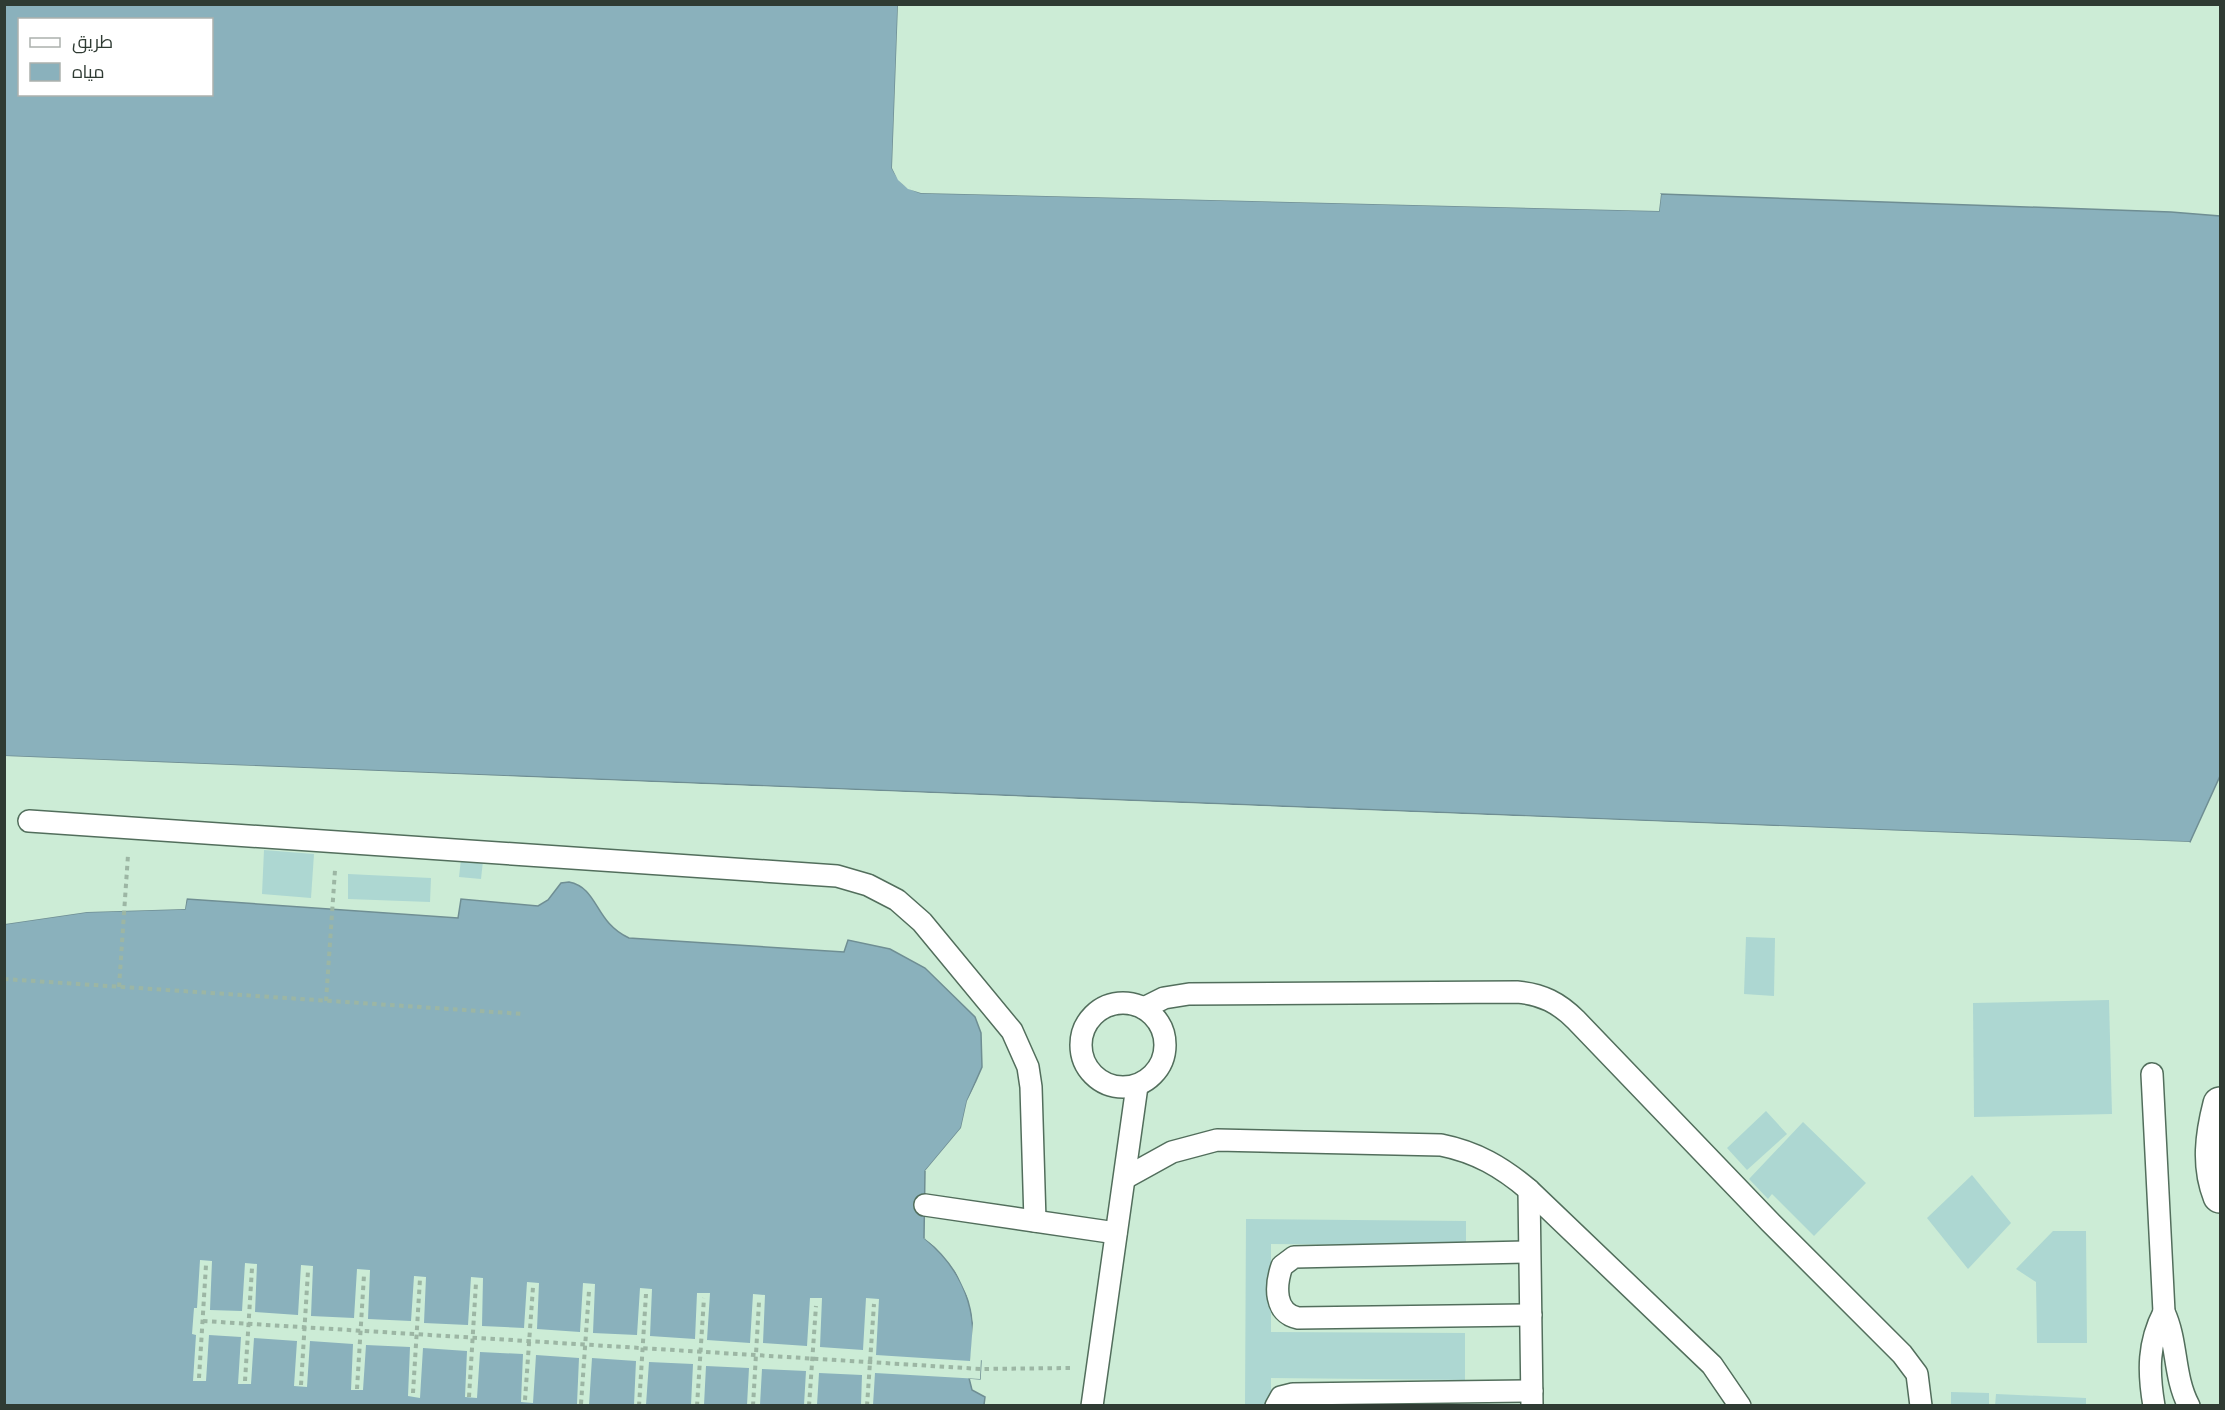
<svg xmlns="http://www.w3.org/2000/svg" width="2225" height="1410" viewBox="0 0 2225 1410" font-family="Cabin,Cairo,sans-serif">
<rect width="100%" height="100%" fill="#ccecd6"/>
<g fill="#8ab1bc" stroke="#6f8e93" stroke-width="1.5" fill-rule="evenodd">
<path d="M 5,5 L 898,5 L 892,168 C 899,182 906,188 921,193 L 1659,211 L 1661,194 L 2171,212 L 2220,216 L 2220,776 L 2190,842 L 5,756 ZM 20,20 L 212,20 L 212,94 L 20,94 Z"/>
<path d="M 569,882 C 599,888 594,922 629,938 L 844,952 L 848,940 L 890,949 L 925,968 L 975,1017 L 981,1033 L 982,1067 L 967,1101 L 961,1128 L 925,1171 L 924,1238 C 963,1270 979,1310 971,1360 L 981,1361 L 980,1379 L 969,1378 L 972,1390 L 985,1397 L 984,1405 L 5,1406 L 5,924 L 87,912 L 185,909 L 187,899 L 458,918 L 461,899 L 538,906 L 548,900 L 561,883 Z"/>
</g>
<g fill="#ccecd6">
<path d="M 901,4 L 895,167 L 901,178 L 910,187 L 922,190 L 1657,208 L 1658,194 L 1661,194 L 1659,211 L 921,193 L 908,189 L 898,180 L 892,168 L 898,5 Z"/>
<path d="M 4,756 L 1153,802 L 2190,842 L 2188,845 L 1152,805 L 4,759 Z"/>
<path d="M 187,896 L 185,909 L 87,912 L 5,924 L 4,921 L 86,909 L 182,906 Z"/>
<path d="M 976,1083 L 979,1083 L 970,1102 L 964,1129 L 929,1171 L 925,1171 L 961,1128 L 967,1101 Z"/>
<path d="M 924,1238 L 930,1239 L 943,1250 L 958,1268 L 973,1303 L 976,1323 L 974,1358 L 981,1358 L 980,1379 L 875,1373 L 873,1405 L 861,1405 L 862,1375 L 819,1373 L 817,1405 L 804,1405 L 806,1371 L 762,1369 L 760,1405 L 747,1405 L 749,1368 L 706,1366 L 704,1405 L 691,1405 L 693,1364 L 649,1362 L 646,1405 L 634,1405 L 636,1361 L 592,1358 L 589,1405 L 577,1404 L 579,1358 L 536,1355 L 533,1403 L 521,1402 L 523,1354 L 480,1352 L 477,1398 L 465,1397 L 467,1351 L 423,1348 L 420,1398 L 408,1396 L 410,1347 L 366,1345 L 363,1390 L 351,1390 L 353,1344 L 310,1341 L 307,1387 L 294,1386 L 297,1341 L 254,1338 L 251,1384 L 238,1384 L 241,1337 L 209,1335 L 206,1381 L 193,1381 L 196,1335 L 192,1334 L 194,1308 L 197,1308 L 200,1260 L 212,1261 L 210,1310 L 242,1311 L 245,1263 L 257,1264 L 255,1312 L 298,1315 L 301,1265 L 313,1266 L 311,1316 L 354,1318 L 357,1269 L 370,1270 L 368,1319 L 411,1321 L 414,1276 L 426,1277 L 424,1323 L 468,1325 L 471,1277 L 483,1278 L 482,1326 L 524,1328 L 527,1282 L 539,1283 L 537,1329 L 580,1332 L 583,1283 L 595,1284 L 593,1333 L 637,1335 L 640,1288 L 652,1289 L 650,1336 L 695,1339 L 697,1293 L 710,1293 L 707,1340 L 750,1343 L 753,1294 L 765,1295 L 763,1343 L 807,1346 L 810,1298 L 822,1298 L 820,1347 L 863,1350 L 866,1298 L 879,1299 L 876,1355 L 970,1361 L 973,1323 L 971,1304 L 955,1270 L 942,1252 Z"/>
</g>
<g fill="#add7d2">
<path d="M 264,850 L 314,854 L 311,898 L 262,894 Z"/>
<path d="M 461,859 L 483,861 L 481,879 L 459,877 Z"/>
<path d="M 348,874 L 431,878 L 430,902 L 348,899 Z"/>
<path d="M 1746,937 L 1775,938 L 1774,996 L 1744,994 Z"/>
<path d="M 2109,1000 L 2112,1114 L 1974,1117 L 1973,1003 Z"/>
<path d="M 1766,1111 L 1787,1134 L 1747,1170 L 1727,1148 Z"/>
<path d="M 1803,1122 L 1866,1183 L 1814,1236 L 1772,1194 L 1768,1199 L 1749,1179 Z"/>
<path d="M 1972,1175 L 2011,1223 L 1968,1269 L 1927,1218 Z"/>
<path d="M 1246,1219 L 1466,1221 L 1466,1246 L 1271,1244 L 1271,1332 L 1465,1333 L 1465,1380 L 1271,1378 L 1271,1406 L 1245,1406 Z"/>
<path d="M 2053,1231 L 2086,1231 L 2087,1343 L 2037,1343 L 2036,1282 L 2016,1269 Z"/>
<path d="M 1951,1392 L 1989,1393 L 1989,1406 L 1951,1406 Z"/>
<path d="M 1996,1394 L 2086,1398 L 2086,1406 L 1995,1406 Z"/>
</g>
<g fill="none" stroke-linecap="round" stroke-linejoin="round">
<g stroke="#526e5c" stroke-width="24">
<g id="lane">
<path d="M 29,821 L 837,876 L 868,885 L 897,900 L 922,922 L 1012,1031 L 1028,1067 L 1031,1087 L 1035,1221"/>
<circle cx="1123" cy="1045" r="42"/>
<path d="M 1144,1008 L 1164,998 L 1189,994 L 1517,992 C 1542,994 1559,1003 1576,1020 L 1770,1222 L 1902,1354 L 1917,1374 L 1921,1406"/>
<path d="M 2152,1074 L 2164,1312 C 2178,1342 2173,1376 2189,1406"/>
<path d="M 1125,1178 L 1172,1152 L 1217,1140 L 1441,1145 C 1476,1152 1502,1167 1529,1190 L 1712,1365 L 1740,1406"/>
<path d="M 1529,1190 L 1532,1405"/>
<path d="M 925,1205 L 1116,1233"/>
<path d="M 1529,1252 L 1294,1257 L 1282,1266 C 1275,1286 1274,1313 1298,1318 L 1531,1315"/>
<path d="M 1092,1406 L 1137,1086"/>
<path d="M 1276,1406 L 1281,1397 L 1293,1394 L 1532,1391"/>
<path d="M 2154,1406 C 2148,1371 2148,1343 2164,1312"/>
</g>
</g>
<g stroke="#526e5c" stroke-width="36">
<path id="primary" d="M 2220,1104 C 2212,1135 2208,1166 2220,1196"/>
</g>
<g stroke="#9cb6a4" stroke-width="4" stroke-dasharray="4.5 4.5" stroke-linecap="butt">
<path d="M 4,979 L 524,1014"/>
<path d="M 119,987 L 128,855"/>
<path d="M 326,1001 L 335,870"/>
<path d="M 203,1321 L 981,1369 L 1070,1368"/>
<path d="M 199,1378 L 206,1265"/>
<path d="M 245,1381 L 252,1268"/>
<path d="M 301,1385 L 308,1271"/>
<path d="M 357,1389 L 364,1275"/>
<path d="M 413,1393 L 420,1279"/>
<path d="M 469,1397 L 476,1283"/>
<path d="M 525,1400 L 533,1287"/>
<path d="M 581,1404 L 589,1291"/>
<path d="M 639,1406 L 646,1294"/>
<path d="M 697,1406 L 704,1298"/>
<path d="M 753,1406 L 759,1302"/>
<path d="M 809,1406 L 816,1306"/>
<path d="M 867,1406 L 874,1304"/>
</g>
<use href="#lane" stroke="#fff" stroke-width="21"/>
<use href="#primary" stroke="#fff" stroke-width="33"/>
</g>
<rect width="2225" height="1410" fill="none" stroke="#2f3b33" stroke-width="12"/>
<rect x="18" y="18" width="195" height="78" fill="#ffffff" stroke="#acb1ad" stroke-width="1.5"/>
<rect x="30" y="38" width="30" height="9" fill="#ffffff" stroke="#acb1ad" stroke-width="1.5"/>
<text x="72" y="48" font-size="18" fill="#2f3b33">طريق</text>
<rect x="30" y="63" width="30" height="18" fill="#8ab1bc" stroke="#acb1ad" stroke-width="1.5"/>
<text x="72" y="78" font-size="18" fill="#2f3b33">مياه</text>
</svg>
